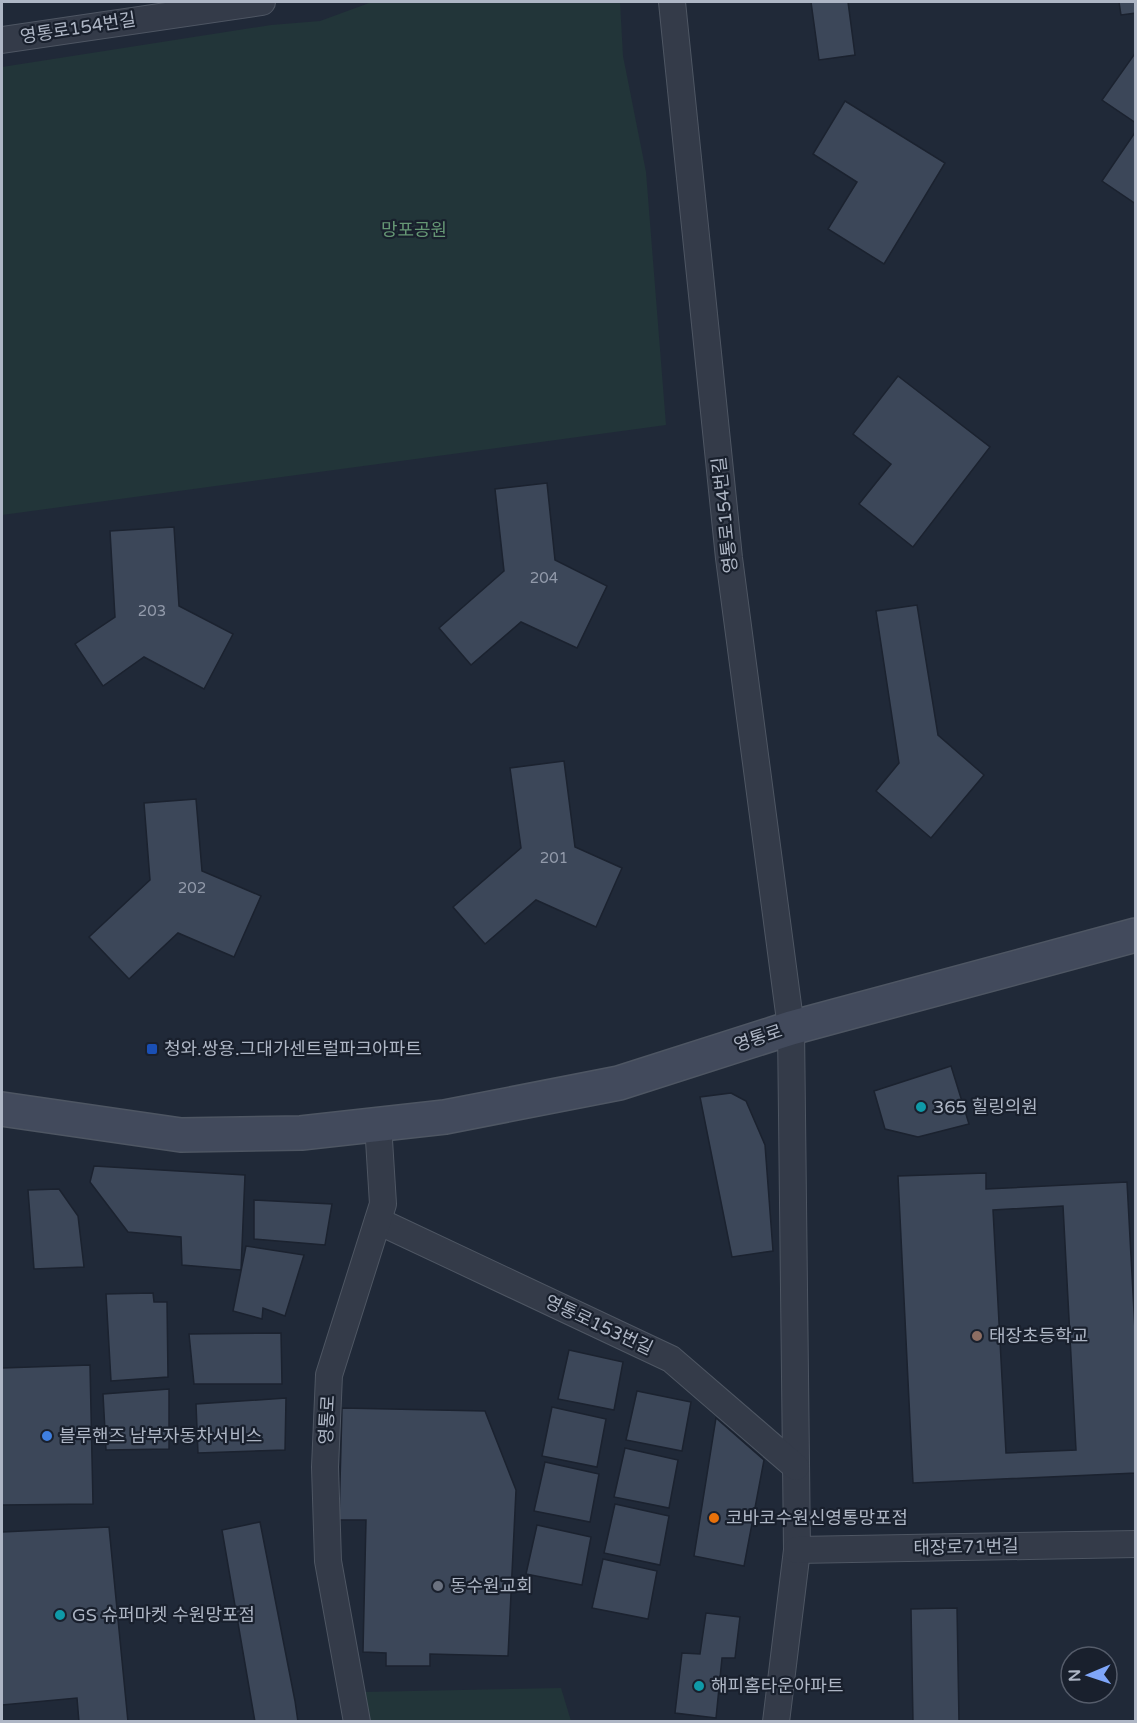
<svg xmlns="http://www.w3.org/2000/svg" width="1137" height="1723" viewBox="0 0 1137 1723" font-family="'Varela Round','Noto Sans KR',sans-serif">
<rect width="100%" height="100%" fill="#202938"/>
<g fill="#223539">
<path d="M 372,2 L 620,2 L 623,56 L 646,172 L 666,425 L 2,515 L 2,67 L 271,25 L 320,21 Z"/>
<path d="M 561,1688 L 571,1721 L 368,1721 L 363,1692 Z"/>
</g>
<g fill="#3c4759" stroke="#1b222f" stroke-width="1.5" fill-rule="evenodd">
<path d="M 811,2 L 848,2 L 855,55 L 819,60 Z"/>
<path d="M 1119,2 L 1136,2 L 1136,13 L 1121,15 Z"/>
<path d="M 1136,52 L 1136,123 L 1102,100 Z"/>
<path d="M 845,101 L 945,163 L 884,264 L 828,229 L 857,182 L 813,154 Z"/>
<path d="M 1136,131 L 1136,204 L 1102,181 Z"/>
<path d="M 898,376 L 990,447 L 913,547 L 859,504 L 891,464 L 853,434 Z"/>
<path d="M 547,483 L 555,560 L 607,586 L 577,648 L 521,622 L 471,665 L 439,628 L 504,571 L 495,489 Z"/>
<path d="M 174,527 L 179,606 L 233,634 L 204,689 L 144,657 L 103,686 L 75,644 L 115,617 L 110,531 Z"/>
<path d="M 917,605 L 938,735 L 984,775 L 931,838 L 876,791 L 899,763 L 876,611 Z"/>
<path d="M 564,761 L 575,847 L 622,868 L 596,927 L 536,900 L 485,944 L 453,907 L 521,848 L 510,768 Z"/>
<path d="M 196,799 L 202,871 L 261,896 L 234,957 L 178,933 L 129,979 L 89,937 L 150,880 L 144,803 Z"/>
<path d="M 951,1066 L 969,1124 L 918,1137 L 885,1129 L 874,1091 Z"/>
<path d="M 731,1093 L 746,1101 L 765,1145 L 773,1251 L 732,1257 L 700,1097 Z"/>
<path d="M 94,1166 L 245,1175 L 241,1270 L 182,1265 L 181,1237 L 128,1232 L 90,1182 Z"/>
<path d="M 986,1173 L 986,1189 L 1127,1182 L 1136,1349 L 1136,1473 L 913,1483 L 898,1176 ZM 1063,1206 L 1076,1450 L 1006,1453 L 993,1210 Z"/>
<path d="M 59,1189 L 78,1216 L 84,1267 L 34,1269 L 28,1190 Z"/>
<path d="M 254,1200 L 332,1204 L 325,1245 L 254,1239 Z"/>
<path d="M 246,1246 L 304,1255 L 285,1316 L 263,1308 L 262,1319 L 233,1311 Z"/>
<path d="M 153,1293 L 154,1302 L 167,1302 L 168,1377 L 111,1381 L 106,1294 Z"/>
<path d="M 281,1333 L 282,1384 L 194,1384 L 189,1334 Z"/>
<path d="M 569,1350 L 623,1362 L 614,1410 L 558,1399 Z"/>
<path d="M 90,1365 L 93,1504 L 2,1505 L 2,1368 Z"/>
<path d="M 169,1389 L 169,1449 L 106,1450 L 103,1394 Z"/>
<path d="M 637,1391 L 691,1402 L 682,1451 L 626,1440 Z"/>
<path d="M 286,1398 L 285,1450 L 198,1453 L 196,1404 Z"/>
<path d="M 552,1407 L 606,1419 L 597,1467 L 542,1456 Z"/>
<path d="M 342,1408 L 485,1411 L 516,1490 L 508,1656 L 430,1654 L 430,1666 L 386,1666 L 386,1653 L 363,1652 L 366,1520 L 339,1520 Z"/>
<path d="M 716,1418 L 764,1460 L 744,1566 L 694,1556 Z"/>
<path d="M 625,1448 L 678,1460 L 669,1508 L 614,1497 Z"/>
<path d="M 545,1462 L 599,1474 L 590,1522 L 534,1511 Z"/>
<path d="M 615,1504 L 669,1516 L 660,1565 L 604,1553 Z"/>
<path d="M 260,1522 L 295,1701 L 298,1722 L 255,1722 L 222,1530 Z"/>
<path d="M 537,1525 L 591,1537 L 582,1585 L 526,1574 Z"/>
<path d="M 109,1527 L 128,1722 L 79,1722 L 77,1698 L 2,1705 L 2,1532 Z"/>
<path d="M 603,1559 L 657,1571 L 648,1619 L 592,1608 Z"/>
<path d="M 957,1608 L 959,1722 L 913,1722 L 911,1609 Z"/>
<path d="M 706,1613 L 740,1617 L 735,1658 L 722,1658 L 716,1718 L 675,1713 L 682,1653 L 700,1654 Z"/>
</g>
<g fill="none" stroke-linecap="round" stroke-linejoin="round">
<g stroke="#4e5663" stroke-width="28">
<g id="minor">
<path d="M 672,2 L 729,558 L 791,1028 L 797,1550 L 776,1722"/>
<path d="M 2,40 L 262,2"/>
<path d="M 378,1221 L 671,1359 L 796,1467"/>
<path d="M 797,1550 L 1136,1544"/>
<path d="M 357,1722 L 328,1561 L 325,1467 L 329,1375 L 383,1204 L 378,1124"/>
</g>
</g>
<g stroke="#4e5663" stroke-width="36">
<path id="secondary" d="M 2,1109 L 181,1135 L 301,1133 L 445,1117 L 619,1083 L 791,1028 L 1136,935"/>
</g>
<use href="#minor" stroke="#343b49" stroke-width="26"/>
<use href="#secondary" stroke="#424a5c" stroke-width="33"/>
</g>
<rect fill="#1a4fb4" stroke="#19202d" stroke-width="2" x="146" y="1043" width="12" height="12" rx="3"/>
<g fill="#0f9aa8" stroke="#19202d" stroke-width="2">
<circle cx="921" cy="1107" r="6"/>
<circle cx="60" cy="1615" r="6"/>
<circle cx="699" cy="1686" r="6"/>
</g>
<circle fill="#8d6e63" stroke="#19202d" stroke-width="2" cx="977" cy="1336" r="6"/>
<circle fill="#3f7fe0" stroke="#19202d" stroke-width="2" cx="47" cy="1436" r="6"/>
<circle fill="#e8710a" stroke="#19202d" stroke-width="2" cx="714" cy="1518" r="6"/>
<circle fill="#6b7280" stroke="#19202d" stroke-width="2" cx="438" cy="1586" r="6"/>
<g text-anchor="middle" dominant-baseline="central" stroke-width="4.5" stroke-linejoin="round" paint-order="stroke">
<g font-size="15" fill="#929aaa">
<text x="544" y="578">204</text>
<text x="152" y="611">203</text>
<text x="554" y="858">201</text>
<text x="192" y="888">202</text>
</g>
<g font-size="18" fill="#aeb6c5" stroke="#19202d">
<text transform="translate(78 28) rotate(-9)">영통로154번길</text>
<text transform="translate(725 515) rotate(-96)">영통로154번길</text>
<text transform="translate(758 1038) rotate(-18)">영통로</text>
<text transform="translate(599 1325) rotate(25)">영통로153번길</text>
<text transform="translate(327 1420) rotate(-87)">영통로</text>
<text transform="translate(966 1547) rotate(-1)">태장로71번길</text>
</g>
<g font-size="18" fill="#659674" stroke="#19202d">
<text x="414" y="230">망포공원</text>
</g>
<g font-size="18" fill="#aeb6c5" stroke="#19202d" text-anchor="start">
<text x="164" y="1049">청와.쌍용.그대가센트럴파크아파트</text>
<text x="933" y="1107">365 힐링의원</text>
<text x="989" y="1336">태장초등학교</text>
<text x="59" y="1436">블루핸즈 남부자동차서비스</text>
<text x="726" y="1518">코바코수원신영통망포점</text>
<text x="450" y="1586">동수원교회</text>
<text x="72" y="1615">GS 슈퍼마켓 수원망포점</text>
<text x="711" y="1686">해피홈타운아파트</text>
</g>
</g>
<rect width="1137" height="1723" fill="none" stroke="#aeb6c5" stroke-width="6"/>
<g transform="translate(1089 1675) rotate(268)"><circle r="28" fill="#19202d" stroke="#555c6a" stroke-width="1.5"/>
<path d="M0-4.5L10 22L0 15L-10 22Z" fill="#7fa6f9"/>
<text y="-9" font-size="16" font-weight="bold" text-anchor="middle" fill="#aeb6c5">N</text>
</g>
</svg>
